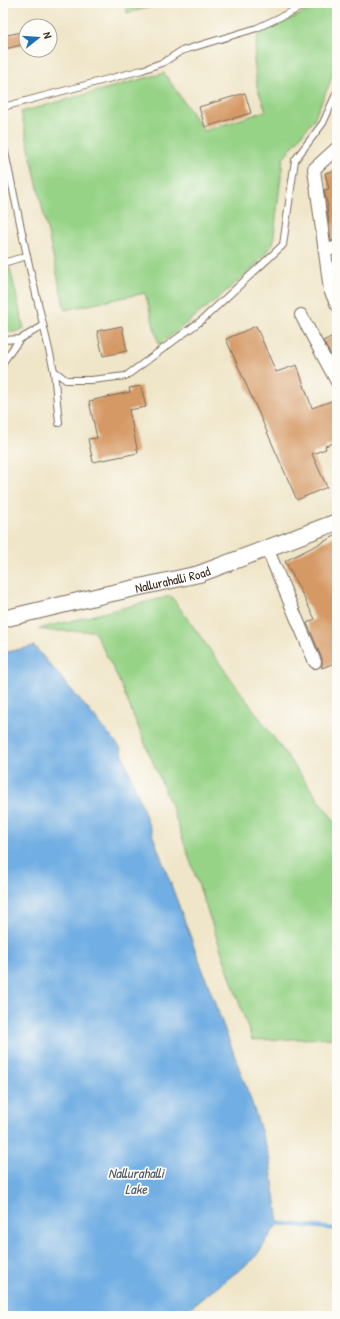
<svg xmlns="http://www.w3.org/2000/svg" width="340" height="1319" viewBox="0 0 340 1319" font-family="'Patrick Hand',sans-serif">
<rect width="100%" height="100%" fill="#fdfcf7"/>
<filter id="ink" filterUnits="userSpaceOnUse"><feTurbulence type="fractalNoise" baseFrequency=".025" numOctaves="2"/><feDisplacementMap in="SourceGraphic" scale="8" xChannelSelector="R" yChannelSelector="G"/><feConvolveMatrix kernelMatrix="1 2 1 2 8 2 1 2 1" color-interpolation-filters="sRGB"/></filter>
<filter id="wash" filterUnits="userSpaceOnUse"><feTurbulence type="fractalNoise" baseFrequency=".012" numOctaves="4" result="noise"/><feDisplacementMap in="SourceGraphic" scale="16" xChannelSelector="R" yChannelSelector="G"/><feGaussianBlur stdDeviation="0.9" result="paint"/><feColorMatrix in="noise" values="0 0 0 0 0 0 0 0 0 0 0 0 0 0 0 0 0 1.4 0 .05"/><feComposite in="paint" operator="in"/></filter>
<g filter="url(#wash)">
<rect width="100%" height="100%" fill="#efe5c8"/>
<g fill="#97d387" stroke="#697e52">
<path d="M 125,3 L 167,3 L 127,13 Z"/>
<path d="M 326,3 L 337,3 L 337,60 L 329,85 L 314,119 L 283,159 L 273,244 L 249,272 L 207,307 L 159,345 L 145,293 L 65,310 L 21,112 L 164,73 L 204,131 L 266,111 L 257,87 L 254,60 L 258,33 Z"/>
<path d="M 10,268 L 24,329 L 14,332 L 3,332 L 3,269 Z"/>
<path d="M 171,596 L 337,825 L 337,1038 L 252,1040 L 172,808 L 117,676 L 94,631 L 53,631 L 38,629 Z"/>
</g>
<path fill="#71aee3" stroke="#566c80" d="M 34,646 L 120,747 L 251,1100 L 269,1156 L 279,1222 L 254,1259 L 179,1316 L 3,1316 L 3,653 Z"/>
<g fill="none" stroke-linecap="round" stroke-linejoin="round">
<path stroke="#71aee3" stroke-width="4" d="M 274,1223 L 337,1229"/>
</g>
<g id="blocks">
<g fill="#d59965">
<path d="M 26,31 L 26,44 L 5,49 L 3,36 Z"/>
<path d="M 245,93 L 251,113 L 205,127 L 199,107 Z"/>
<path d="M 337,170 L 337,240 L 331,241 L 327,207 L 328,207 L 324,190 L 329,189 L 325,173 Z"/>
<path d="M 122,326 L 127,351 L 103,356 L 97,331 Z"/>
<path d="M 256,326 L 276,372 L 297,365 L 312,408 L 337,399 L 337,442 L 325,446 L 326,449 L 312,454 L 327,487 L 297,500 L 226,339 Z"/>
<path d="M 337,334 L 337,366 L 323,341 Z"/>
<path d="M 141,386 L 146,407 L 129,410 L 138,453 L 93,462 L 88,439 L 97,438 L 89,401 L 130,392 L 129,388 Z"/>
<path d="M 337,535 L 337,662 L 322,668 L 322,659 L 307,623 L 315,619 L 285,561 Z"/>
</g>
</g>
</g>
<g filter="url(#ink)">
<use href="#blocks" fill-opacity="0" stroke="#7a6b5a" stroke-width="1"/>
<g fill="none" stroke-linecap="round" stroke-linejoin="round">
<g stroke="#7a6b5a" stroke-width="8">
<g id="lane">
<path d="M 3,107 L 142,70 L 164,62 L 181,51 L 257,28 L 310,3"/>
<path d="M 3,143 L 27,256 L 54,371 L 66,380 L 91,380 L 126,376 L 202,320 L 283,245 L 295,160 L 323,123 L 337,92"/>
<path d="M 3,263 L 27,256"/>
<path d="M 3,340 L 20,339 L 43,326"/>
<path d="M 3,364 L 3,362 L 20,339"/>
<path d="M 54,371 L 59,423"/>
</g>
</g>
<g stroke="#7a6b5a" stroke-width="14">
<g id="street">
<path d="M 337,148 L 314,169 L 330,290 L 337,305"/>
<path d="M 325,251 L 337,247"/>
<path d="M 301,315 L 337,382"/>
<path d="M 267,548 L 315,662"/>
</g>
</g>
<g stroke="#7a6b5a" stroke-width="18">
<g id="secondary">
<path id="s1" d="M 3,619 L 99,596 L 199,574 L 337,522"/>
</g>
</g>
<use href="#lane" stroke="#fff" stroke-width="6"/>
<use href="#street" stroke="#fff" stroke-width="12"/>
<use href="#secondary" stroke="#fff" stroke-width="16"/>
</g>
</g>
<g text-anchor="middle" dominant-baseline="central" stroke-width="3.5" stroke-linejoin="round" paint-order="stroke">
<g font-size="13" fill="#3b2a1e" stroke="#fdfcf7">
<text stroke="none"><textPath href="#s1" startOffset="174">Nallurahalli Road</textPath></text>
</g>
<g font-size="14" font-style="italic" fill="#4e5863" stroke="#fdfcf7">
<text x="136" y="1172">Nallurahalli<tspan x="136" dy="16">Lake</tspan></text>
</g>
</g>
<rect width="340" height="1319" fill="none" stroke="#fdfcf7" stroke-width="16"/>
<g transform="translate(38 38) rotate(73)"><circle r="19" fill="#fdfcf7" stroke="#afa8a0"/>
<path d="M0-3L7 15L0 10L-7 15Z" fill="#1f6fb2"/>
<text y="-6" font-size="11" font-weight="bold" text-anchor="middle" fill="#3b2a1e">N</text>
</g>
</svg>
